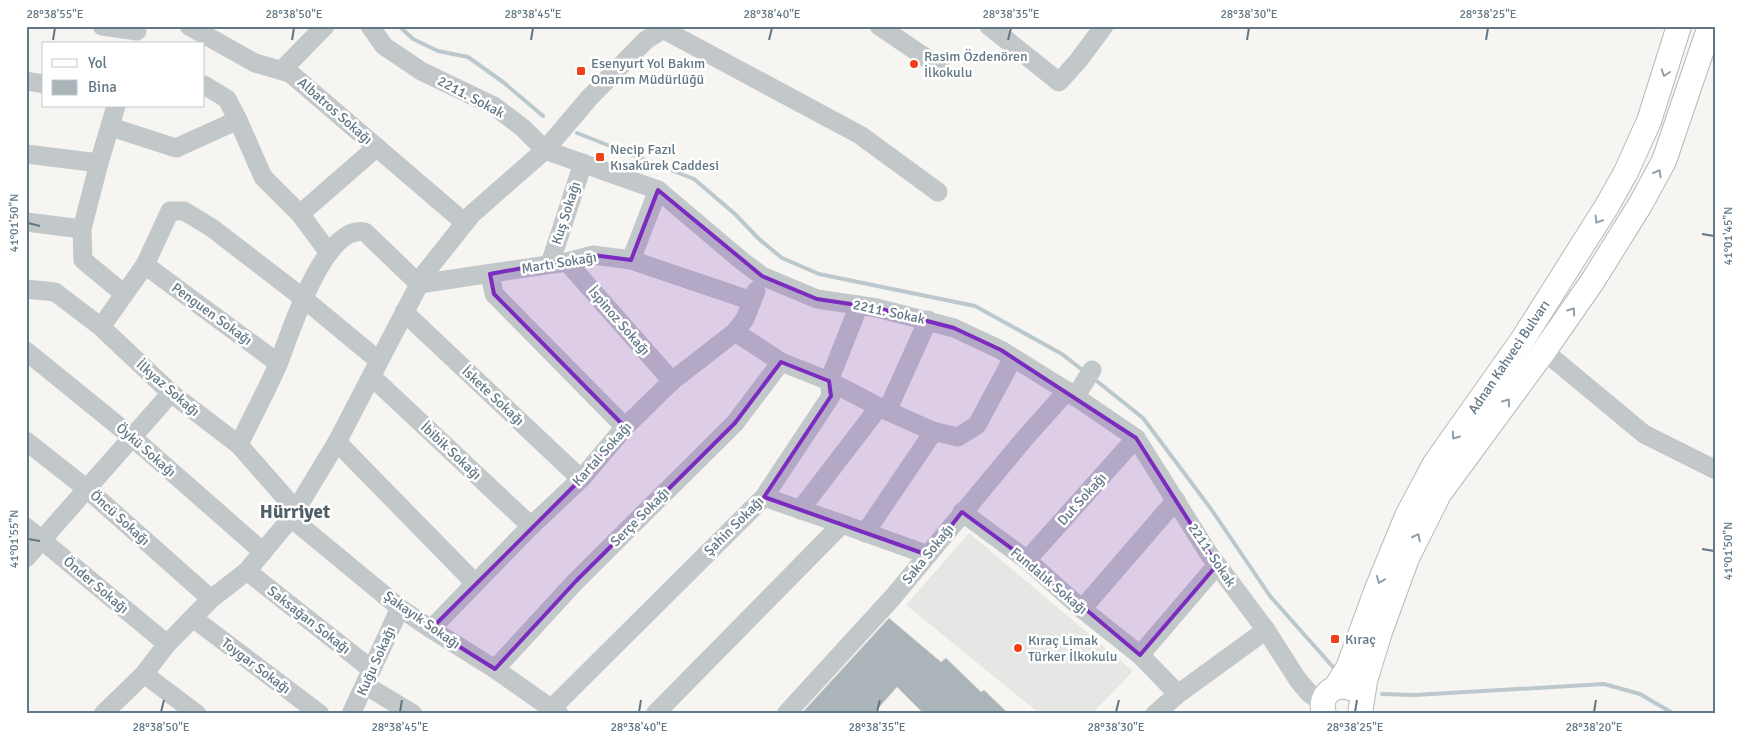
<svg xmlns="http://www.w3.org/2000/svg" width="1742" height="740" viewBox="0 0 1742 740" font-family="Signika,sans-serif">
<rect width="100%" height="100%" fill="#f6f5f1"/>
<path fill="#e6e7e5" d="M 969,533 L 1133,671 L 1092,714 L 1040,714 L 906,605 Z"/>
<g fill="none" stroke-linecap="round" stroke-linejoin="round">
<g stroke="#bbc8cd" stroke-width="4">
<path d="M 399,26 L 413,39 L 438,51 L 468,57 L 503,82 L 543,116"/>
<path d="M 577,133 L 694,179 L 735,214 L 759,239 L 782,258 L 819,274 L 975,306 L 1062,354 L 1085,372"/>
<path d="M 1093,378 L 1143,418 L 1211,509 L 1270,596 L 1333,667 L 1338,669"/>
<path d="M 1382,694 L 1414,695 L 1604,684 L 1640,694 L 1674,714"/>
</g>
</g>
<path fill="#abb4b9" stroke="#d7d7d4" d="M 889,618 L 941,662 L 946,658 L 981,692 L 984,690 L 1009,714 L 924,714 L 897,687 L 873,714 L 801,714 Z"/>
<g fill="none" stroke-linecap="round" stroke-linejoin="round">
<g stroke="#b5babd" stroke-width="26">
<g id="major">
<path d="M 1336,687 L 1348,668 L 1377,589 L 1407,516 L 1434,465 L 1523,339 L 1607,206 L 1626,172 L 1649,121 L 1679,26"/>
<path d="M 1324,714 C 1318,696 1333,683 1350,688"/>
<path d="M 1360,714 L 1365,681 L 1380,632 L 1407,558 L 1439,494 L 1544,351 L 1592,282 L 1640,205 L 1664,161 L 1710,26"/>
</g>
</g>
<g stroke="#c2c7ca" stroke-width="19">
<path d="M 102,26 L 137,31"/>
<path d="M 189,26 L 255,63 L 290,73 L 465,223"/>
<path d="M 370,26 L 384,46 L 421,71 L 494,106 L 523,128 L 545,150 L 658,190 L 742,261 L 762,276 L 817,299 L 877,308 L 954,328 L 1001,350 L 1067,391 L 1136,438 L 1209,554 L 1266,630 L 1298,680 L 1310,694 L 1322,702"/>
<path d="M 657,26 L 860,135 L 938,192"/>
<path d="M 879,26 L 941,68"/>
<path d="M 989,26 L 1059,82 L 1078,61 L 1104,26"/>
<path d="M 282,70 L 325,26"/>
<path d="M 26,81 L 44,84"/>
<path d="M 204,85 L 227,99 L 238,120 L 263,177 L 300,214 L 377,147"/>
<path d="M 116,106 L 99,163 L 82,229 L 83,260 L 124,294"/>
<path d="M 111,127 L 176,148 L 238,120"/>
<path d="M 26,154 L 99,163"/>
<path d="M 300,214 L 329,253"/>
<path d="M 26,222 L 82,229"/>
<path d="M 631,260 L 658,190"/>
<path d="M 567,262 L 672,381"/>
<path d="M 550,264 L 583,163"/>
<path d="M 145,265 L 278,363"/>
<path d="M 490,274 L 494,294 L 625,427"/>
<path d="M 26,289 L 55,292 L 101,327 L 171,393 L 239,445 L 296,510"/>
<path d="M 404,312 L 581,479"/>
<path d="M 101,327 L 145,265 L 170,211 L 184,211 L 212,228 L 303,298 L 379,361"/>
<path d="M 735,332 L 781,362 L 829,381 L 879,407 L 932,431 L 958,437 L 977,425 L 1013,358"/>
<path d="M 26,351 L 132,437 L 263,552"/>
<path d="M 1544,351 L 1644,434 L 1716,470"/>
<path d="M 371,376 L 531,526"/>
<path d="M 1075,397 L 1092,370"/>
<path d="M 887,411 L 928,320"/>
<path d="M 26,441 L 87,489 L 211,599"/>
<path d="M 337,442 L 475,583"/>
<path d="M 239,445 C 252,417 267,390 279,362 C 291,331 324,224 365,232 L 419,284 L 567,262 L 593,255 L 631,260 L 752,301"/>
<path d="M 764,497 L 842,524"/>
<path d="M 800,510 L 879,407"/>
<path d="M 962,512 L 1027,560 L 1082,609 L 1140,655 L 1178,694"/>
<path d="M 291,518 L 400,608 L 431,629 L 495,669 L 559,714"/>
<path d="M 26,527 L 167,644"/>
<path d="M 865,533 L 934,431"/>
<path d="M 26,558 L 171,393"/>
<path d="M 1027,560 L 1136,438"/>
<path d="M 247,571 L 371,669"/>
<path d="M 1082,609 L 1176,500"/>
<path d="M 193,618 L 320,714"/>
<path d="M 431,629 L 531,526 L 581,479 L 625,427 L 672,381 L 735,332 L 745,319 L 756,291"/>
<path d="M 1140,655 L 1217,565"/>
<path d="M 495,669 L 576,581 L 735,423 L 781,362"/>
<path d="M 144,674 L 197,714"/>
<path d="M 365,685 L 413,714"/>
<path d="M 551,709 L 764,497 L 831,396 L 829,381 L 859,305"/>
<path d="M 103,714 L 144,674 L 167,644 L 211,599 L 247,571 L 291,518 L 337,442 L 425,273 L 472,214 L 545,150 L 590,97 L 646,40 L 662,30 L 664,26"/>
<path d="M 351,714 L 400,608"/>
<path d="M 655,714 L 842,524 L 928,555"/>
<path d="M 786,714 L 893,597 L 1025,438 L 1067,391"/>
<path d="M 1155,714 L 1178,694 L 1266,630"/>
</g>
<use href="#major" stroke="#fff" stroke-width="24"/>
</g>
<defs><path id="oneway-chevron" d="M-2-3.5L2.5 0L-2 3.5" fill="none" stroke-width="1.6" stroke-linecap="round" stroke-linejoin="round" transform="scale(1.25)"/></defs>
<g stroke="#91a0aa">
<use href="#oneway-chevron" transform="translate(1665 73) rotate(108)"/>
<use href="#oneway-chevron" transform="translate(1658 173) rotate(-61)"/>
<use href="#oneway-chevron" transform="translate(1598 220) rotate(122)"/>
<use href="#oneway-chevron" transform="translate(1572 311) rotate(-55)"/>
<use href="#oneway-chevron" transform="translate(1507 402) rotate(-54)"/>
<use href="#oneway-chevron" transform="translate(1455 436) rotate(125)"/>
<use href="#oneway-chevron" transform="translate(1417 537) rotate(-63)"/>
<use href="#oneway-chevron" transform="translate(1380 580) rotate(113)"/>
</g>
<path fill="#7b2cbf" fill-opacity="0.2" stroke="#7b2cbf" stroke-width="4" stroke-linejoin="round" d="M 658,190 L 762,276 L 817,299 L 877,308 L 954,328 L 1001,350 L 1136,438 L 1217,565 L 1140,655 L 1027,560 L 962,512 L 928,555 L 764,497 L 831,396 L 829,381 L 781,362 L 735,423 L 576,581 L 495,669 L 431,629 L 581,479 L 625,427 L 494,294 L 490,274 L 593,255 L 631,260 Z"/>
<path fill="none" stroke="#627785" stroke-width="2" d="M 53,40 L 55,28M 292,40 L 294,28M 531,40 L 533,28M 769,40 L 772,28M 1008,40 L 1011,28M 1247,40 L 1249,28M 1486,40 L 1488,28M 28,223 L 40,226M 1702,234 L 1714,236M 28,539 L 40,541M 1702,549 L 1714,551M 161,712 L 164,700M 400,712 L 402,700M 639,712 L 641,700M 877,712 L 880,700M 1116,712 L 1119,700M 1355,712 L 1357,700M 1594,712 L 1596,700"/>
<g fill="#ef4018" stroke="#fff" stroke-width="2">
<circle cx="914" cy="64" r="5"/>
<rect x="576" y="66" width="10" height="10" rx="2.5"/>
<rect x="595" y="152" width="10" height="10" rx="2.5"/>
<rect x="1330" y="634" width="10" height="10" rx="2.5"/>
<circle cx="1018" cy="648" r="5"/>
</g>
<g text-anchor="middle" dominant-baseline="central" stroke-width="5" stroke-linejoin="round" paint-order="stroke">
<g font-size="14" fill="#627785" stroke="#fff" text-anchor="start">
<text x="924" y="56">Rasim Özdenören<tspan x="924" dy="16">İlkokulu</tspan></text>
<text x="591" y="63">Esenyurt Yol Bakım<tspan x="591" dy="16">Onarım Müdürlüğü</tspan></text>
<text x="610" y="149">Necip Fazıl<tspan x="610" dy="16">Kısakürek Caddesi</tspan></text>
<text x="1345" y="639">Kıraç</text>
<text x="1028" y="640">Kıraç Limak<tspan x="1028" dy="16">Türker İlkokulu</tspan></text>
</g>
<g font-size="14" fill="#627785" stroke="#fff">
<text transform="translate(471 97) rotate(28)">2211. Sokak</text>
<text transform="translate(335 111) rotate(41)">Albatros Sokağı</text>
<text transform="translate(566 213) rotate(-72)">Kuş Sokağı</text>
<text transform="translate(559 263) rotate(-9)">Martı Sokağı</text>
<text transform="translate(889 312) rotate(12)">2211. Sokak</text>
<text transform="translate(212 314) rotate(36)">Penguen Sokağı</text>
<text transform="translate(619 321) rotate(49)">İspinoz Sokağı</text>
<text transform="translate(1509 357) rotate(-56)">Adnan Kahveci Bulvarı</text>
<text transform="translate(168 388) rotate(41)">İlkyaz Sokağı</text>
<text transform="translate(493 396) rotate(43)">İskete Sokağı</text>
<text transform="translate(146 450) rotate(41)">Öykü Sokağı</text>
<text transform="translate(451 451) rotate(43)">İbibik Sokağı</text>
<text transform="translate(602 454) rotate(-48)">Kartal Sokağı</text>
<text transform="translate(1082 499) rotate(-48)">Dut Sokağı</text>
<text transform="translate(640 517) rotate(-45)">Serçe Sokağı</text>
<text transform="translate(120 518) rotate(42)">Öncü Sokağı</text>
<text transform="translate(734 526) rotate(-45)">Şahin Sokağı</text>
<text transform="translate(928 554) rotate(-51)">Saka Sokağı</text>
<text transform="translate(1212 555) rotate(56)">2211. Sokak</text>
<text transform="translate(1049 581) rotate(40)">Fundalık Sokağı</text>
<text transform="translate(96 585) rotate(40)">Önder Sokağı</text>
<text transform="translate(309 620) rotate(38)">Saksağan Sokağı</text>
<text transform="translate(422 620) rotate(35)">Şakayık Sokağı</text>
<text transform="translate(376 661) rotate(-66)">Kuğu Sokağı</text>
<text transform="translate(256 666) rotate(37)">Toygar Sokağı</text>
</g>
<g font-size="19" font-weight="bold" fill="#515f69" stroke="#fff">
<text x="295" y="512">Hürriyet</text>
</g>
</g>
<rect width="1742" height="740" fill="none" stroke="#ffffff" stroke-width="55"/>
<rect x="42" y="42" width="162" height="65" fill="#ffffff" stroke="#c0c9ce"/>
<rect x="52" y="59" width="25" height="8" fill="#ffffff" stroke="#c0c9ce"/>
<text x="88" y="68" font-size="15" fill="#627785">Yol</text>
<rect x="52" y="80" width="25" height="15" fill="#abb4b9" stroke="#c0c9ce"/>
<text x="88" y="92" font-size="15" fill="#627785">Bina</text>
<rect x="28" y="28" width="1686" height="684" fill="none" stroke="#627785" stroke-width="2"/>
<g font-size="12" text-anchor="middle" fill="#627785">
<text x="55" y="18">28°38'55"E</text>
<text x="294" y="18">28°38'50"E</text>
<text x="533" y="18">28°38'45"E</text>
<text x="772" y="18">28°38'40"E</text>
<text x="1011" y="18">28°38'35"E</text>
<text x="1249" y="18">28°38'30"E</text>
<text x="1488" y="18">28°38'25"E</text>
<text transform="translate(14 223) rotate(-90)" y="4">41°01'50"N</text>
<text transform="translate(1728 236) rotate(-90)" y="4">41°01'45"N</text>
<text transform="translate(14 539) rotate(-90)" y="4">41°01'55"N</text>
<text transform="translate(1728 551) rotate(-90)" y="4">41°01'50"N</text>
<text x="161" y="731">28°38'50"E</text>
<text x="400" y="731">28°38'45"E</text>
<text x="639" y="731">28°38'40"E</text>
<text x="877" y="731">28°38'35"E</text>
<text x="1116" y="731">28°38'30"E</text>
<text x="1355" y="731">28°38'25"E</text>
<text x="1594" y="731">28°38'20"E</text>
</g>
</svg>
